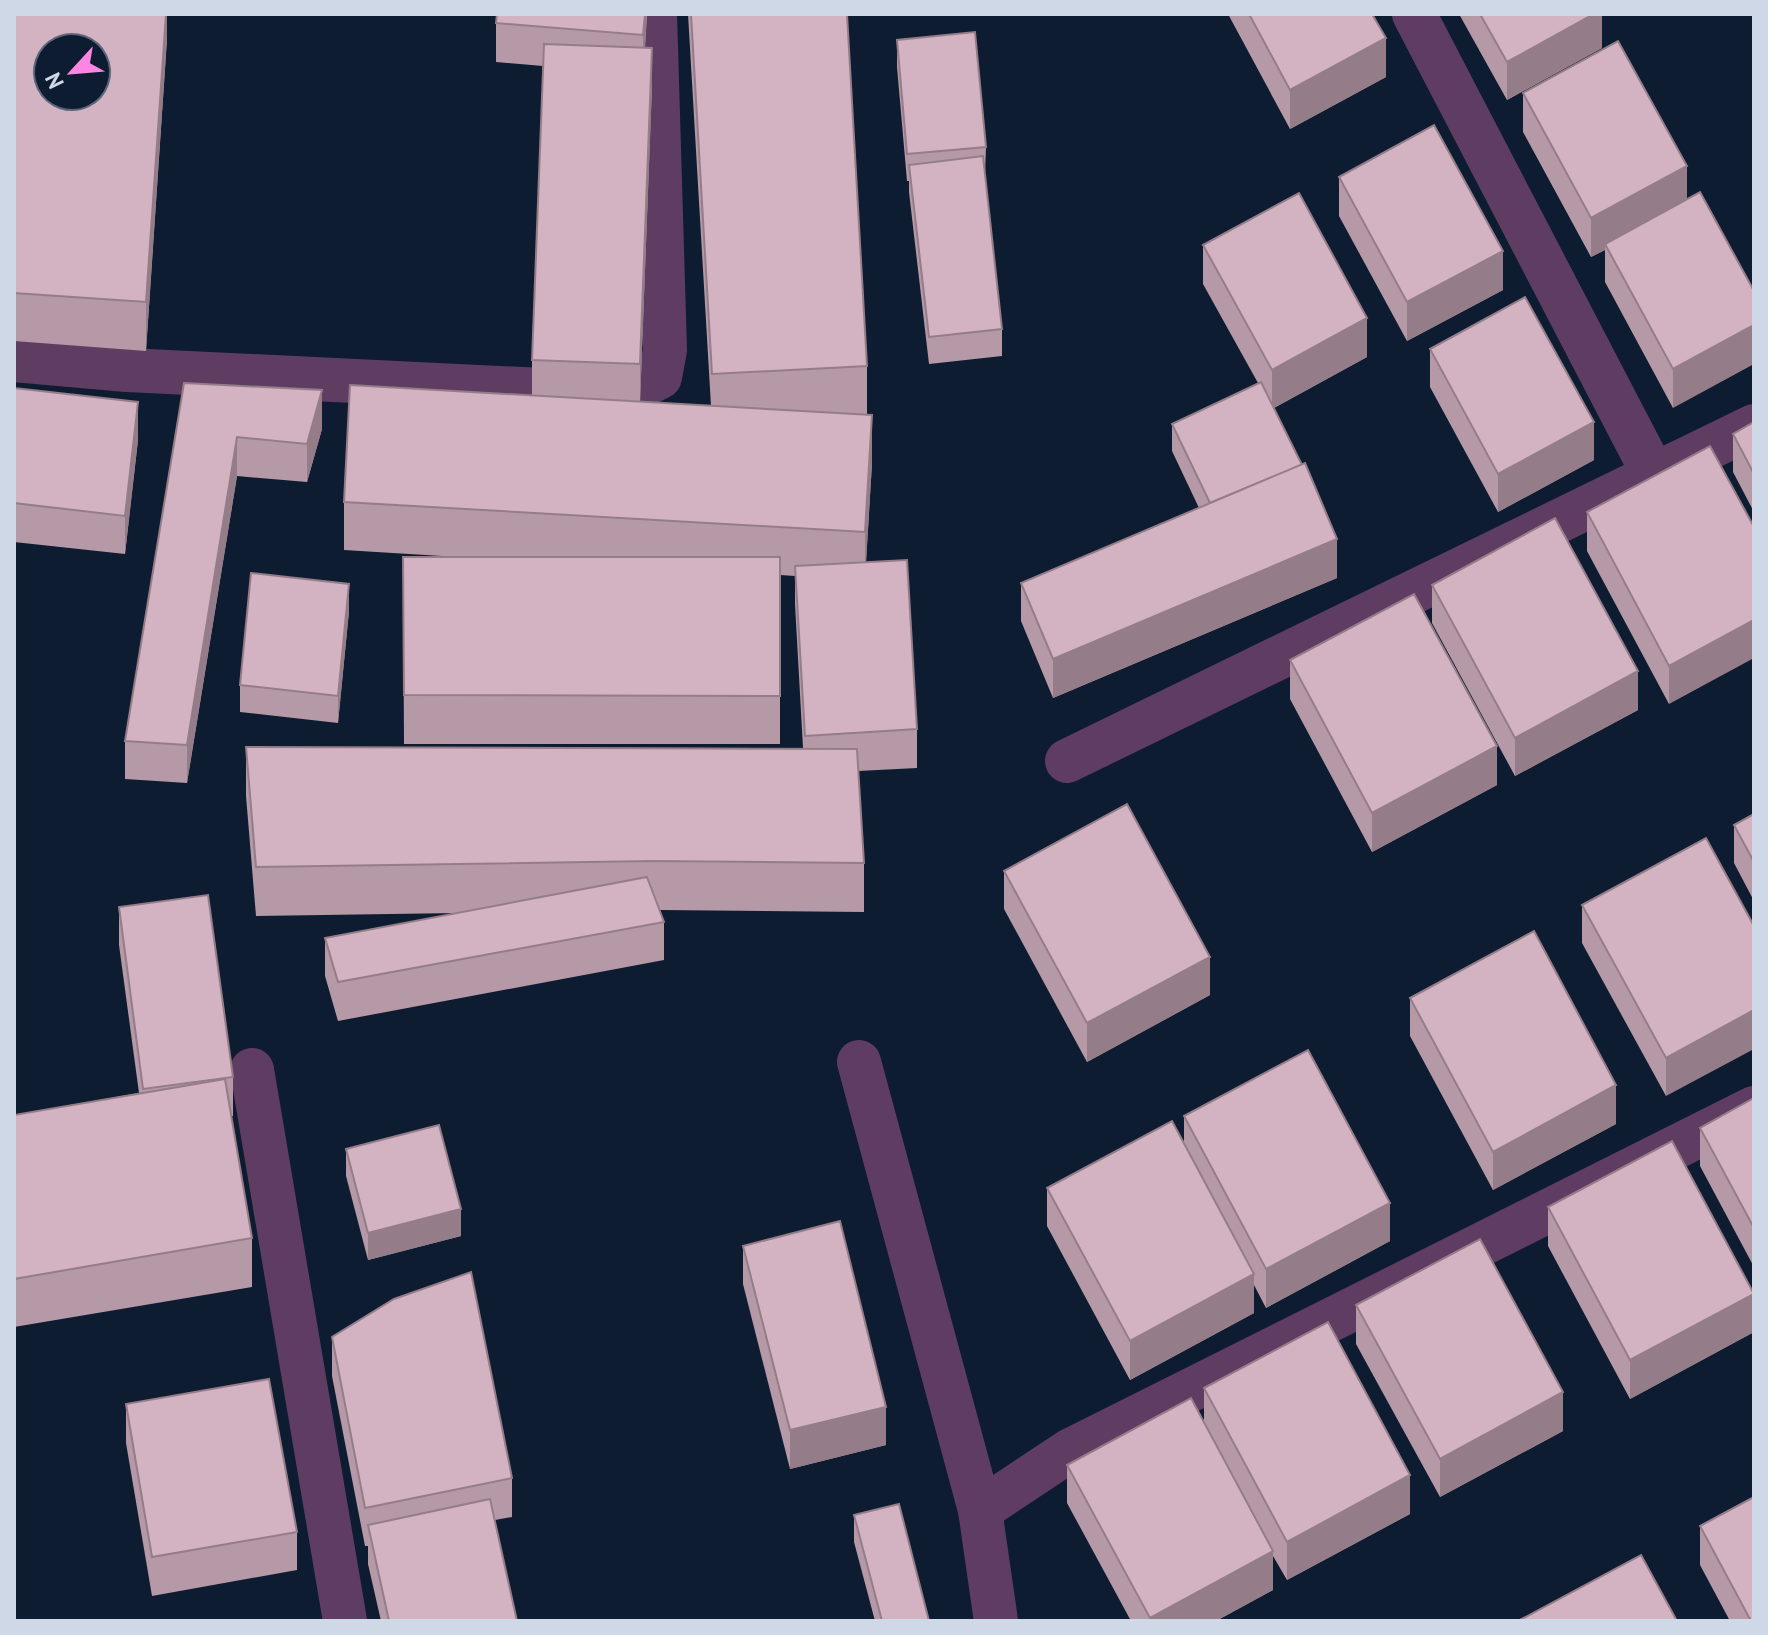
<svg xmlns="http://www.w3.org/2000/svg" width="1768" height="1635" viewBox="0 0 1768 1635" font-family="'PT Sans',sans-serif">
<rect width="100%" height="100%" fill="#0e1c31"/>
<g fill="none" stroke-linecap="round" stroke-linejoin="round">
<g stroke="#5f3d63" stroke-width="44">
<path d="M 1414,14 L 1654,475"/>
<path d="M 14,360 L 127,370 L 626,394 L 660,377 L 665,350 L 655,14"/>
<path d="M 1067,761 L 1754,426"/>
<path d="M 859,1062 L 980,1510 L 996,1621"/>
<path d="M 252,1070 L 345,1621"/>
<path d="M 980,1510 L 1069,1451 L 1754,1108"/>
</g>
</g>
<g fill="#b599a7">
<path d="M 14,14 L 167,14 L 167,39 L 146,351 L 14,341 Z"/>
<path d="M 647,14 L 645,48 L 652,86 L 640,402 L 711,406 L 688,14 L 847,14 L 867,366 L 867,414 L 872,463 L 866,562 L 917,729 L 917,768 L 858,771 L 864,863 L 864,912 L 660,910 L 664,922 L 664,960 L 338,1021 L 325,976 L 325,938 L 458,913 L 256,916 L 246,796 L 246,747 L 803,748 L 795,604 L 795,576 L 780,575 L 780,744 L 404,744 L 403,557 L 458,557 L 344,550 L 344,502 L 532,396 L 532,360 L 543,66 L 496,62 L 496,23 Z"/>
<path d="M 1228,14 L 1372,14 L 1386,77 L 1290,129 Z"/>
<path d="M 1459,14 L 1602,14 L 1602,48 L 1507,100 Z"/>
<path d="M 897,40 L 986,147 L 985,174 L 1002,329 L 1002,356 L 929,364 L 909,192 L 909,181 L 907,181 L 897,67 Z"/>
<path d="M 1523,93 L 1687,199 L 1673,408 L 1605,282 L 1605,250 L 1591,257 L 1523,132 Z"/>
<path d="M 1339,177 L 1503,290 L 1407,341 L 1339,216 Z"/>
<path d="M 1203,245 L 1367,357 L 1274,408 L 1337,578 L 1053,698 L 1021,621 L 1021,583 L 1199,508 L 1172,451 L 1172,424 L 1258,383 L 1203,284 Z"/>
<path d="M 1430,349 L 1594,460 L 1498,512 L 1430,387 Z"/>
<path d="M 184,383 L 322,429 L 307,482 L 237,476 L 187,783 L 125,779 L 125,741 Z"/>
<path d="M 14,388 L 138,440 L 125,554 L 14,542 Z"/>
<path d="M 1754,422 L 1754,512 L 1733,472 L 1733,434 Z"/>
<path d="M 1710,446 L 1669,704 L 1587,551 L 1587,512 Z"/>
<path d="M 1432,585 L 1638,710 L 1515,776 L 1432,623 Z"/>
<path d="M 349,611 L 338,723 L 240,712 L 240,685 Z"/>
<path d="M 1290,660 L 1497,785 L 1372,852 L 1290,699 Z"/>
<path d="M 1754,814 L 1754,901 L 1734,863 L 1734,825 Z"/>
<path d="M 1706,838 L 1666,1096 L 1582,943 L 1582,905 Z"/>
<path d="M 1004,871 L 1210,995 L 1087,1062 L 1004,909 Z"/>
<path d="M 119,907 L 233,1077 L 233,1116 L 231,1116 L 252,1238 L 252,1287 L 14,1327 L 14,1115 L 139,1093 L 119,945 Z"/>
<path d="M 1410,998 L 1616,1124 L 1493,1190 L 1410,1036 Z"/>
<path d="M 1754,1098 L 1754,1267 L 1700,1166 L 1700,1128 Z"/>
<path d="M 1184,1116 L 1390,1241 L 1266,1308 L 1254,1285 L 1254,1313 L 1130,1380 L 1047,1226 L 1047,1188 L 1184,1144 Z"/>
<path d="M 346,1149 L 461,1236 L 368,1260 L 346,1176 Z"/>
<path d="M 1548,1207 L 1754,1332 L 1630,1399 L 1548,1246 Z"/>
<path d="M 743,1246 L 886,1445 L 790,1469 L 743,1284 Z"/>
<path d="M 1356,1305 L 1563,1431 L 1440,1497 L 1356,1344 Z"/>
<path d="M 332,1337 L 512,1478 L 512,1517 L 495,1520 L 517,1621 L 381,1621 L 368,1564 L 368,1546 L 365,1546 L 332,1376 Z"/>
<path d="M 1204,1388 L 1410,1514 L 1287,1580 L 1273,1556 L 1273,1590 L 1216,1621 L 1131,1621 L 1067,1503 L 1067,1465 L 1204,1422 Z"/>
<path d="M 126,1404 L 297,1532 L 297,1570 L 152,1596 L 126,1443 Z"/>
<path d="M 854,1515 L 929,1621 L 875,1621 L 854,1542 Z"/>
<path d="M 1700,1526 L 1754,1621 L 1730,1621 L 1700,1565 Z"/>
</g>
<g fill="#947d88">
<path d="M 166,14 L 167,14 L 167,39 L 146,351 L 146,302 Z"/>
<path d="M 645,14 L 647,14 L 643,73 L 643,35 Z"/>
<path d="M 1594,14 L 1602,14 L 1602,48 L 1507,100 L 1507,62 Z"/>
<path d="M 1386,38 L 1386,77 L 1290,129 L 1290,90 Z"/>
<path d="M 652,48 L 652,86 L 640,403 L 640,364 Z"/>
<path d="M 1687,166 L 1687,205 L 1605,244 L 1605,250 L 1591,257 L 1591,218 Z"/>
<path d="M 1503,251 L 1503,290 L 1407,341 L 1407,302 Z"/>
<path d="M 1367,318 L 1367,357 L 1272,409 L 1272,370 Z"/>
<path d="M 1754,325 L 1754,364 L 1673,408 L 1673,369 Z"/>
<path d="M 322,390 L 322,429 L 307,482 L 307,444 Z"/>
<path d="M 138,402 L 138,440 L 125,554 L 125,516 Z"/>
<path d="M 872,415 L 872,463 L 865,580 L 865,532 Z"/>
<path d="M 1594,422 L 1594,460 L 1498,512 L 1498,474 Z"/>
<path d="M 237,437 L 237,476 L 187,783 L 187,745 Z"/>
<path d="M 1337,539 L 1337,578 L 1053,698 L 1053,659 Z"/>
<path d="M 349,584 L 349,611 L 338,723 L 338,696 Z"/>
<path d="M 1754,620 L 1754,658 L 1669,704 L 1669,666 Z"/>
<path d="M 1638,671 L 1638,710 L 1515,776 L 1515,738 Z"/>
<path d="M 1497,746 L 1497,785 L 1372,852 L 1372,813 Z"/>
<path d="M 1210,957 L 1210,995 L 1087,1062 L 1087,1023 Z"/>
<path d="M 1754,1010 L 1754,1049 L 1666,1096 L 1666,1058 Z"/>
<path d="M 1616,1085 L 1616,1124 L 1493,1190 L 1493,1152 Z"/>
<path d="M 1390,1203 L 1390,1241 L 1266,1308 L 1266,1269 Z"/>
<path d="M 461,1209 L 461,1236 L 368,1260 L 368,1233 Z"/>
<path d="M 1254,1274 L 1254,1313 L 1130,1380 L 1130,1341 Z"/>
<path d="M 1754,1294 L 1754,1332 L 1630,1399 L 1630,1360 Z"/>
<path d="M 1563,1392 L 1563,1431 L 1440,1497 L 1440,1459 Z"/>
<path d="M 886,1407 L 886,1445 L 790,1469 L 790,1430 Z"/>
<path d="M 1410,1475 L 1410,1514 L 1287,1580 L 1287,1542 Z"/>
<path d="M 1273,1551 L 1273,1590 L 1216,1621 L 1150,1621 L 1150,1618 Z"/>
</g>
<g fill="#d3b2c2" stroke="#947d88" stroke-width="2" fill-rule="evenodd">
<path d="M 14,14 L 166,14 L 146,302 L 14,293 ZM 48,48 L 96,48 L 96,96 L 48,96 Z"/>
<path d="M 497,14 L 645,14 L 643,35 L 496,23 Z"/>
<path d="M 691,14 L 847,14 L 867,366 L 712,374 Z"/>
<path d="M 1249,14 L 1372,14 L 1386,38 L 1290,90 Z"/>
<path d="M 1480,14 L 1594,14 L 1507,62 Z"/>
<path d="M 975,32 L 986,147 L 907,154 L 897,40 Z"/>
<path d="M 1618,41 L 1687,166 L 1591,218 L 1523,93 Z"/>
<path d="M 544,44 L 652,48 L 640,364 L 532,360 Z"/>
<path d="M 1434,125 L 1503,251 L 1407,302 L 1339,177 Z"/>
<path d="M 983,156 L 1002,329 L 929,337 L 909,165 Z"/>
<path d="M 1700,192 L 1754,291 L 1754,325 L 1673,369 L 1605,244 Z"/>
<path d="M 1299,193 L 1367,318 L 1272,370 L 1203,245 Z"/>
<path d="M 1525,297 L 1594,422 L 1498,474 L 1430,349 Z"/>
<path d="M 1261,382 L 1302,465 L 1210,503 L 1172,424 Z"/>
<path d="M 184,383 L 322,390 L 307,444 L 237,437 L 187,745 L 125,741 Z"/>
<path d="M 350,385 L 872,415 L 865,532 L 344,502 Z"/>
<path d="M 14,388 L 138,402 L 125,516 L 14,503 Z"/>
<path d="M 1754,422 L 1754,474 L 1733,434 Z"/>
<path d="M 1710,446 L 1754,527 L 1754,620 L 1669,666 L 1587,512 Z"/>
<path d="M 1305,463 L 1337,539 L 1053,659 L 1021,583 Z"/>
<path d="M 1555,518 L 1638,671 L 1515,738 L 1432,585 Z"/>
<path d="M 403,557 L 780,557 L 780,696 L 404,695 Z"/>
<path d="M 907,560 L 917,729 L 805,736 L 795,566 Z"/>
<path d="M 251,573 L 349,584 L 338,696 L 240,685 Z"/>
<path d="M 1414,594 L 1497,746 L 1372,813 L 1290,660 Z"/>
<path d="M 246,747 L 857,749 L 864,863 L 653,861 L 256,867 Z"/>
<path d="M 1127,804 L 1210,957 L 1087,1023 L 1004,871 Z"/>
<path d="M 1754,814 L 1754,862 L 1734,825 Z"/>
<path d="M 1706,838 L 1754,926 L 1754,1010 L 1666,1058 L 1582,905 Z"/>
<path d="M 647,877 L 664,922 L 338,982 L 325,938 Z"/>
<path d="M 208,895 L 233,1077 L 143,1089 L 119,907 Z"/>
<path d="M 1534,931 L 1616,1085 L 1493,1152 L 1410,998 Z"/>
<path d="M 1308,1050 L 1390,1203 L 1266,1269 L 1184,1116 Z"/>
<path d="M 225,1079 L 252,1238 L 14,1279 L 14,1115 Z"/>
<path d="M 1754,1098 L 1754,1228 L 1700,1128 Z"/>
<path d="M 1172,1121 L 1254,1274 L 1130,1341 L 1047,1188 Z"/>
<path d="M 439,1125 L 461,1209 L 368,1233 L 346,1149 Z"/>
<path d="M 1672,1141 L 1754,1294 L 1630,1360 L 1548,1207 Z"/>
<path d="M 840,1221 L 886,1407 L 790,1430 L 743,1246 Z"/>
<path d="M 1480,1239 L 1563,1392 L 1440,1459 L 1356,1305 Z"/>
<path d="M 471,1272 L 512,1478 L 365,1508 L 332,1337 L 394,1299 Z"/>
<path d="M 1328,1322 L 1410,1475 L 1287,1542 L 1204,1388 Z"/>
<path d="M 269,1379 L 297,1532 L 152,1557 L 126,1404 Z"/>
<path d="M 1191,1398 L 1273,1551 L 1150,1618 L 1067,1465 Z"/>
<path d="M 1754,1497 L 1754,1621 L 1751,1621 L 1700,1526 Z"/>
<path d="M 490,1499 L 517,1621 L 389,1621 L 368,1525 Z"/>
<path d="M 899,1504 L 929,1621 L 882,1621 L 854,1515 Z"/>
<path d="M 1641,1555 L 1677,1621 L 1518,1621 Z"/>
</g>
<rect width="1768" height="1635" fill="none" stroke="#ced8e6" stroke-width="32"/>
<g transform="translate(72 72) rotate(244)"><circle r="38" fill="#0e1c31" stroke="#5b6779" stroke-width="2"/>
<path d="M0-6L14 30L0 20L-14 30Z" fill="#fd86e2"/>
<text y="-12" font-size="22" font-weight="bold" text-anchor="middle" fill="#ced8e6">N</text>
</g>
</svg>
